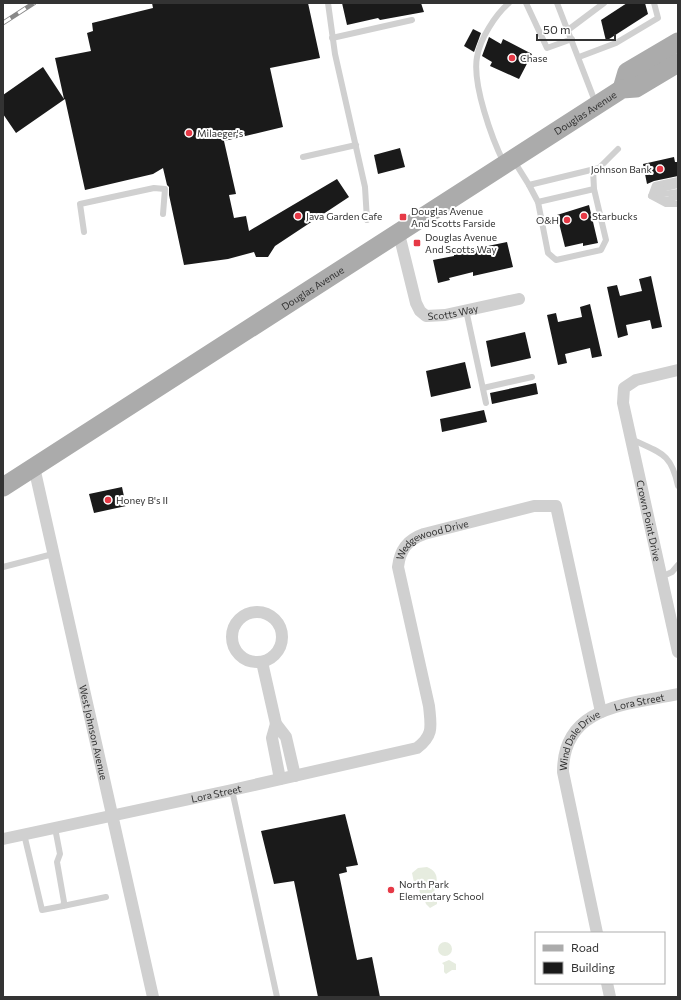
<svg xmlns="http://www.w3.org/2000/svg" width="681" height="1000" viewBox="0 0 681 1000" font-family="Commissioner,sans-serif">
<rect width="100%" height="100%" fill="#fff"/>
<g fill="#e6ecdf">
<path d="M 427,867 C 442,873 436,885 433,895 L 437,898 L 437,904 L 430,908 L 426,904 L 424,898 L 421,899 L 419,888 L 415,887 L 412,873 L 418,868 Z"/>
<circle cx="445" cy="949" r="7"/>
<path d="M 449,960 L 456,964 L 456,970 L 452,970 L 446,974 L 444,972 L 444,965 L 442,963 Z"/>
</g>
<g fill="#1a1a1a">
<path d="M 152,3 L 308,3 L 320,58 L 270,68 L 283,127 L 224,141 L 236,194 L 229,195 L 234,218 L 246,216 L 249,231 L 337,179 L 349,197 L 275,246 L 268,257 L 256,257 L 254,252 L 228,259 L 184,265 L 169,195 L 169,187 L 167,185 L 163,168 L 153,174 L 85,190 L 65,99 L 16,133 L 3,114 L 3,95 L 43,67 L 64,99 L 55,58 L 91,51 L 87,33 L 93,31 L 92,23 L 153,8 Z"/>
<path d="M 342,3 L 421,3 L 424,12 L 380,20 L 378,18 L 347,25 Z"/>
<path d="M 627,3 L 645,3 L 648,14 L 606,41 L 601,20 Z"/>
<path d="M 473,29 L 481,33 L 474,52 L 464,46 Z"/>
<path d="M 489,37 L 501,44 L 503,39 L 532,54 L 519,79 L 490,66 L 492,62 L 482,56 Z"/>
<path d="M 400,148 L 405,167 L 378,174 L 374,155 Z"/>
<path d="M 674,157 L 675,162 L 678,162 L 678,176 L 654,181 L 647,184 L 643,164 Z"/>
<path d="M 589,205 L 598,243 L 583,246 L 583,243 L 565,247 L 557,215 Z"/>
<path d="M 507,242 L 513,267 L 473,276 L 473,272 L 449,278 L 450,280 L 438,283 L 433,260 L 454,256 L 454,253 Z"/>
<path d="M 651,276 L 662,327 L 652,329 L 650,320 L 626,325 L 628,335 L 618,338 L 607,287 L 617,285 L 620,296 L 642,291 L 639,279 Z"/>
<path d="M 590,304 L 602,356 L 592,358 L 590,348 L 565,354 L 567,363 L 558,365 L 547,315 L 556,313 L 558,322 L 582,317 L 580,307 Z"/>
<path d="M 525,332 L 531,358 L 491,367 L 486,341 Z"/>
<path d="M 465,362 L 471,388 L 431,397 L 426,371 Z"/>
<path d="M 536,383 L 538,394 L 492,404 L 490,393 Z"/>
<path d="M 484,410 L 487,422 L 442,432 L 440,419 Z"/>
<path d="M 122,487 L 126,506 L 94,513 L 89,494 Z"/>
<path d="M 345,814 L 358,865 L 346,867 L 347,872 L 339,874 L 357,960 L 372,957 L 380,997 L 318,997 L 294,881 L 274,884 L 261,831 Z"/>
</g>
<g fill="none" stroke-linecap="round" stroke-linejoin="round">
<g stroke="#d0d0d0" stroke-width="6">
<path d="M 328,3 L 335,54 L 365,187 L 367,220"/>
<path d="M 526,3 L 547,48 L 572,39"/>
<path d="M 557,3 L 596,104"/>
<path d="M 568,30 L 604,3"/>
<path d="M 332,38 L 412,20"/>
<path d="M 579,57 L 616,43 L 658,18 L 654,3"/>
<path d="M 303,157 L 356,145"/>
<path d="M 514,161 L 529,185 L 599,168 L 618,149"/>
<path d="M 504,163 C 492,139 472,84 477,57 C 480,39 495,15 509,3"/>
<path d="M 529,185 L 538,202 L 594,189"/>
<path d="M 652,195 L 657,190 L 678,185"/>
<path d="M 656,195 L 678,192"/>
<path d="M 651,196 L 655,185 L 678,180"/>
<path d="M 651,196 L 666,204 L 678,204"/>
<path d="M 658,198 L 666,200 L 678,197"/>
<path d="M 538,202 L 548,253 L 556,260 L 601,250 L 606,240 L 594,189 L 593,169"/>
<path d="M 84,232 L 80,204 L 154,188 L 165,189 L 163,214"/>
<path d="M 466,310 L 486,403"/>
<path d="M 483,388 L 532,377"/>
<path d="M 631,439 C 660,453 671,452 678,486"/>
<path d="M 3,567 L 53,554"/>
<path d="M 661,577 L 672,572 L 678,565"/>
<path d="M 232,790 L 277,997"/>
<path d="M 24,834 L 42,910 L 63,906 L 64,902 L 57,862 L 60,854 L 55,828"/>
<path d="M 63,906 L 106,897"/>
</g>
<g stroke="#d0d0d0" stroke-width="12">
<path id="s1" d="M 399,234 L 416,303 L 420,311 L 426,316 L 445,315 L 519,299"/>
<path id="s2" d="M 678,370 L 636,380 L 624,388 L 623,403 L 678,652"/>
<path id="s3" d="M 34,467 L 153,997"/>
<circle cx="257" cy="637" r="25"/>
<path d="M 262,662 L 276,724 L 286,737 L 295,776"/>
<path d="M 276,724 L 272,738 L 280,779"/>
<path id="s4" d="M 3,839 L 232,790 L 417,748 C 434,735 431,726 429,706 L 398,567 C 400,550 407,540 424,534 L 534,506 L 556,506 L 601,712"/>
<path id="s5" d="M 597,933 L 563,772 C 563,705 627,705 678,694"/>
<path d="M 607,983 L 610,997"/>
</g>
<g stroke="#ababab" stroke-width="19">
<path d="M 622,89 L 627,72 L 678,42"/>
<path id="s6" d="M 3,487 L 622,89 L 636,88 L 678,63"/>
</g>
<g stroke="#888" stroke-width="4.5">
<path id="rail" d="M 3,23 L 34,3"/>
</g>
<use href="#rail" stroke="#fff" stroke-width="3" stroke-dasharray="9" stroke-linecap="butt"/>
</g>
<g fill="#e63946" stroke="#fff" stroke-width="1.5">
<circle cx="512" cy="58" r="4"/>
<circle cx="189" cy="133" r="4"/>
<circle cx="660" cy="169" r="4"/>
<circle cx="298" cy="216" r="4"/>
<circle cx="584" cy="216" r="4"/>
<rect x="399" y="213" width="8" height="8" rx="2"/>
<circle cx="567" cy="220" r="4"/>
<rect x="413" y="239" width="8" height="8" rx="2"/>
<circle cx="108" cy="500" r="4"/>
<circle cx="391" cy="890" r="4"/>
</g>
<g text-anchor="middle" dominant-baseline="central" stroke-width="4" stroke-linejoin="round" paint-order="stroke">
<g font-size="10" fill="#333" stroke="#fff" text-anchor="start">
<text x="520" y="58">Chase</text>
<text x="197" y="133">Milaeger's</text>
<text x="652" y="169" text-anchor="end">Johnson Bank</text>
<text x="411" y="211">Douglas Avenue<tspan x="411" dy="12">And Scotts Farside</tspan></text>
<text x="306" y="216">Java Garden Cafe</text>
<text x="592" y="216">Starbucks</text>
<text x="559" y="220" text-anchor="end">O&amp;H</text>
<text x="425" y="237">Douglas Avenue<tspan x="425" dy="12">And Scotts Way</tspan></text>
<text x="116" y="500">Honey B's II</text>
<text x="399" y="884">North Park<tspan x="399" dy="12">Elementary School</tspan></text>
</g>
<g font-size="10" fill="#333" stroke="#fff">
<text stroke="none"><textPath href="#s6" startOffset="692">Douglas Avenue</textPath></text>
<text stroke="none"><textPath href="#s6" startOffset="368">Douglas Avenue</textPath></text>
<text stroke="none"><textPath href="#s1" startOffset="115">Scotts Way</textPath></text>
<text stroke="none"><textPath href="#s2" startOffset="193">Crown Point Drive</textPath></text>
<text stroke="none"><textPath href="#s4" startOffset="662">Wedgewood Drive</textPath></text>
<text stroke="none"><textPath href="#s5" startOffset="280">Lora Street</textPath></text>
<text stroke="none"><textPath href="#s3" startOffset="272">West Johnson Avenue</textPath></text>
<text stroke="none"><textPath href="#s5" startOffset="202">Wind Dale Drive</textPath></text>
<text stroke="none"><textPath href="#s4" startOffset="218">Lora Street</textPath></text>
</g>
</g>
<rect width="681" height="1000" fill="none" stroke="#333333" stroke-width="8"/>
<rect x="535" y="932" width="130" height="52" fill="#ffffff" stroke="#adadad"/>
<rect x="543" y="945" width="20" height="6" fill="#ababab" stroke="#adadad"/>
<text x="571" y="952" font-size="12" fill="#333333">Road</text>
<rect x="543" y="962" width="20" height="12" fill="#1a1a1a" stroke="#adadad"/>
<text x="571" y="972" font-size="12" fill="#333333">Building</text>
<path d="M537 34v6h78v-6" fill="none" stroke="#333333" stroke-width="2"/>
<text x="543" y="34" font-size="12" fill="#333333" stroke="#ffffff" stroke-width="3" paint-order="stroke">50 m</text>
</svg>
